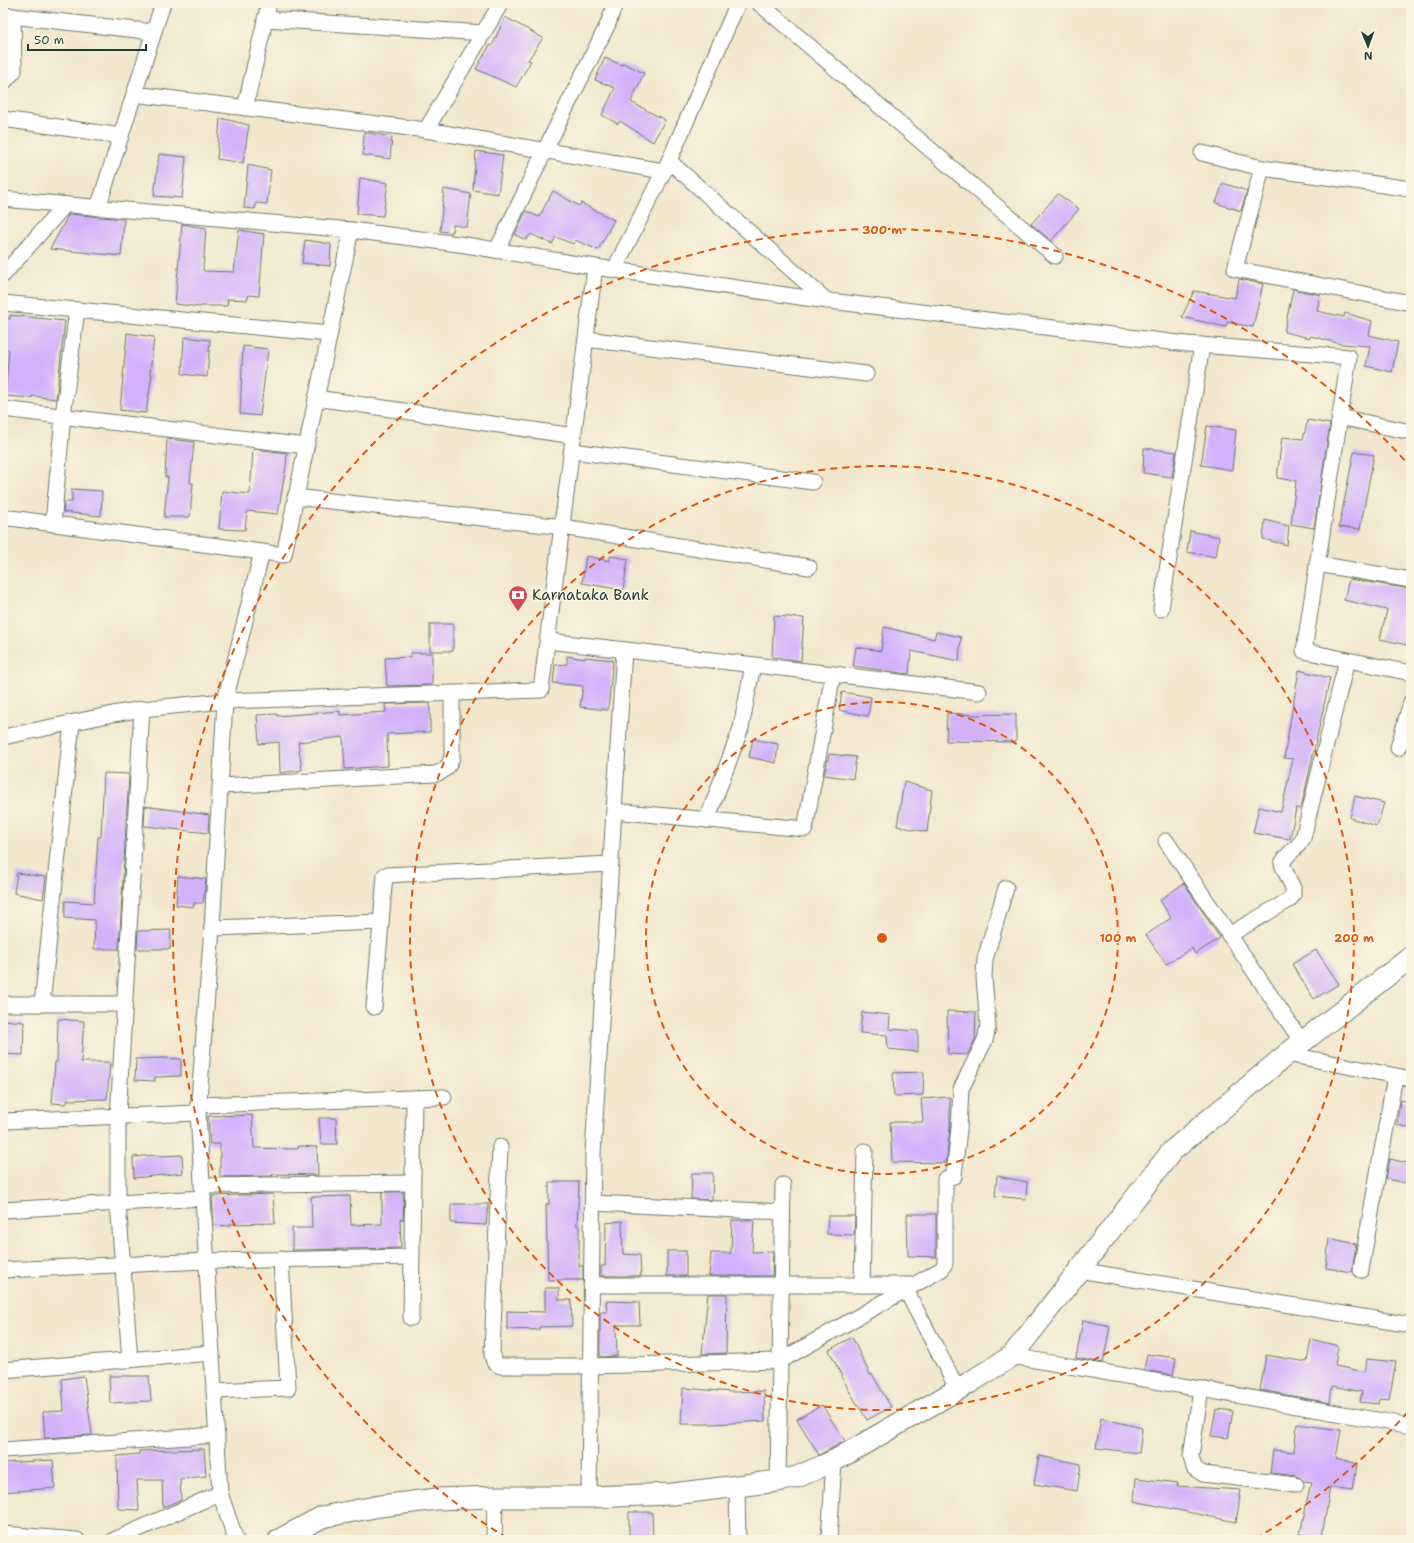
<svg xmlns="http://www.w3.org/2000/svg" width="1414" height="1543" viewBox="0 0 1414 1543" font-family="'Shantell Sans',sans-serif">
<rect width="100%" height="100%" fill="#fcf5e5"/>
<filter id="ink" filterUnits="userSpaceOnUse"><feTurbulence type="fractalNoise" baseFrequency=".025" numOctaves="2"/><feDisplacementMap in="SourceGraphic" scale="8" xChannelSelector="R" yChannelSelector="G"/><feConvolveMatrix kernelMatrix="1 2 1 2 8 2 1 2 1" color-interpolation-filters="sRGB"/></filter>
<filter id="wash" filterUnits="userSpaceOnUse"><feTurbulence type="fractalNoise" baseFrequency=".012" numOctaves="4" result="noise"/><feDisplacementMap in="SourceGraphic" scale="16" xChannelSelector="R" yChannelSelector="G"/><feGaussianBlur stdDeviation="0.9" result="paint"/><feColorMatrix in="noise" values="0 0 0 0 0 0 0 0 0 0 0 0 0 0 0 0 0 1.4 0 .05"/><feComposite in="paint" operator="in"/></filter>
<g filter="url(#wash)">
<rect width="100%" height="100%" fill="#f2e7cc"/>
<g id="blocks">
<g fill="#d3b2fb">
<path d="M 505,17 L 543,38 L 528,60 L 531,61 L 516,87 L 476,69 L 490,45 L 492,46 Z"/>
<path d="M 605,58 L 622,65 L 623,63 L 644,73 L 631,102 L 665,120 L 653,142 L 620,121 L 618,124 L 602,115 L 615,88 L 595,80 Z"/>
<path d="M 220,118 L 249,125 L 243,163 L 217,159 Z"/>
<path d="M 364,132 L 392,137 L 390,159 L 363,155 Z"/>
<path d="M 476,151 L 503,155 L 498,194 L 473,190 Z"/>
<path d="M 159,154 L 186,157 L 182,198 L 154,196 Z"/>
<path d="M 248,165 L 271,170 L 267,204 L 256,203 L 255,209 L 244,208 Z"/>
<path d="M 360,178 L 388,183 L 383,216 L 357,214 Z"/>
<path d="M 1223,183 L 1247,191 L 1241,211 L 1216,203 Z"/>
<path d="M 444,189 L 471,194 L 467,227 L 453,225 L 452,233 L 440,231 Z"/>
<path d="M 553,191 L 579,206 L 581,203 L 614,220 L 598,250 L 575,240 L 573,244 L 556,237 L 552,244 L 531,234 L 526,240 L 515,235 L 526,211 L 539,217 Z"/>
<path d="M 1058,194 L 1079,209 L 1051,241 L 1031,224 Z"/>
<path d="M 69,214 L 124,219 L 121,256 L 50,249 Z"/>
<path d="M 182,224 L 206,228 L 203,269 L 204,271 L 234,272 L 239,230 L 264,234 L 259,296 L 249,295 L 247,300 L 228,299 L 227,306 L 201,306 L 200,307 L 175,304 Z"/>
<path d="M 305,240 L 331,244 L 330,266 L 302,263 Z"/>
<path d="M 1239,279 L 1263,284 L 1253,327 L 1227,322 L 1226,327 L 1182,317 L 1194,291 L 1235,298 Z"/>
<path d="M 1293,289 L 1320,295 L 1317,311 L 1344,317 L 1345,313 L 1372,321 L 1369,335 L 1398,342 L 1392,372 L 1366,366 L 1370,346 L 1341,344 L 1311,336 L 1310,338 L 1284,332 Z"/>
<path d="M 10,315 L 65,321 L 56,399 L 32,396 L 32,398 L 5,396 L 9,351 L 8,349 L 3,349 L 3,318 L 10,319 Z"/>
<path d="M 127,333 L 154,337 L 150,374 L 152,374 L 146,413 L 120,410 Z"/>
<path d="M 184,337 L 210,340 L 207,377 L 182,374 Z"/>
<path d="M 243,346 L 268,349 L 260,416 L 240,414 Z"/>
<path d="M 1308,420 L 1330,424 L 1314,528 L 1291,524 L 1296,481 L 1277,478 L 1282,437 L 1303,439 Z"/>
<path d="M 1207,426 L 1236,430 L 1232,470 L 1201,465 Z"/>
<path d="M 167,439 L 194,442 L 190,483 L 193,483 L 190,517 L 164,517 L 168,477 L 165,477 Z"/>
<path d="M 1144,448 L 1176,452 L 1172,477 L 1143,473 Z"/>
<path d="M 253,449 L 287,453 L 286,466 L 278,514 L 247,511 L 245,530 L 219,529 L 222,491 L 250,494 Z"/>
<path d="M 1354,452 L 1374,455 L 1360,529 L 1339,527 Z"/>
<path d="M 72,489 L 102,491 L 101,516 L 63,512 L 64,502 L 72,502 Z"/>
<path d="M 1265,520 L 1289,526 L 1287,545 L 1263,539 Z"/>
<path d="M 1190,531 L 1219,537 L 1216,557 L 1187,552 Z"/>
<path d="M 586,556 L 610,561 L 610,556 L 628,559 L 623,590 L 582,583 Z"/>
<path d="M 1349,579 L 1411,589 L 1407,613 L 1411,614 L 1411,627 L 1407,645 L 1380,639 L 1387,610 L 1344,600 Z"/>
<path d="M 774,616 L 804,618 L 801,661 L 772,657 Z"/>
<rect x="430" y="624" width="23" height="27"/>
<path d="M 884,627 L 934,639 L 936,632 L 961,637 L 959,661 L 911,651 L 909,674 L 853,666 L 856,647 L 881,651 Z"/>
<path d="M 411,653 L 432,653 L 432,683 L 431,685 L 387,686 L 385,658 L 411,657 Z"/>
<path d="M 567,656 L 585,659 L 585,657 L 613,660 L 608,710 L 580,707 L 583,686 L 553,683 L 555,665 L 567,664 Z"/>
<path d="M 1299,670 L 1330,678 L 1301,809 L 1296,808 L 1290,839 L 1253,833 L 1259,807 L 1281,812 L 1293,759 L 1284,758 Z"/>
<path d="M 842,692 L 871,697 L 868,716 L 839,710 Z"/>
<path d="M 430,703 L 430,732 L 387,734 L 388,766 L 345,769 L 343,737 L 298,742 L 302,770 L 280,773 L 279,742 L 259,744 L 257,715 L 277,714 L 277,716 L 340,711 L 340,715 L 386,712 L 385,704 Z"/>
<path d="M 947,713 L 973,715 L 1016,714 L 1016,742 L 946,741 Z"/>
<path d="M 753,739 L 778,744 L 776,763 L 749,757 Z"/>
<path d="M 829,754 L 856,757 L 853,779 L 824,775 Z"/>
<path d="M 104,773 L 129,774 L 119,949 L 94,949 L 95,920 L 65,918 L 65,901 L 94,903 L 98,837 L 101,837 Z"/>
<path d="M 904,782 L 932,790 L 927,832 L 897,826 Z"/>
<path d="M 1355,796 L 1384,803 L 1377,826 L 1350,818 Z"/>
<path d="M 145,806 L 209,815 L 208,833 L 144,826 Z"/>
<path d="M 17,873 L 46,877 L 43,899 L 14,893 Z"/>
<path d="M 178,876 L 206,879 L 203,903 L 194,903 L 193,907 L 176,905 Z"/>
<path d="M 1184,883 L 1220,938 L 1195,954 L 1192,948 L 1166,964 L 1146,935 L 1171,918 L 1160,900 Z"/>
<path d="M 171,930 L 170,949 L 137,949 L 138,931 Z"/>
<path d="M 1316,950 L 1339,984 L 1314,999 L 1292,964 Z"/>
<path d="M 947,1011 L 976,1012 L 975,1040 L 967,1055 L 948,1054 Z"/>
<path d="M 862,1012 L 890,1015 L 889,1029 L 918,1031 L 918,1052 L 888,1049 L 887,1035 L 860,1033 Z"/>
<path d="M 58,1019 L 84,1021 L 81,1062 L 110,1062 L 107,1099 L 68,1100 L 66,1104 L 52,1103 L 55,1062 L 57,1062 Z"/>
<path d="M 3,1020 L 24,1022 L 23,1055 L 3,1054 Z"/>
<path d="M 163,1058 L 181,1059 L 181,1076 L 155,1077 L 155,1081 L 135,1080 L 136,1059 Z"/>
<path d="M 924,1072 L 923,1095 L 894,1096 L 893,1073 Z"/>
<path d="M 950,1097 L 950,1128 L 946,1163 L 892,1162 L 890,1122 L 923,1122 L 921,1099 Z"/>
<path d="M 1400,1100 L 1411,1102 L 1411,1128 L 1397,1125 Z"/>
<path d="M 252,1115 L 254,1148 L 298,1149 L 299,1146 L 317,1147 L 318,1175 L 272,1174 L 273,1176 L 220,1177 L 220,1144 L 210,1144 L 208,1116 Z"/>
<path d="M 319,1118 L 336,1118 L 337,1144 L 321,1144 Z"/>
<path d="M 157,1155 L 157,1156 L 182,1155 L 183,1173 L 134,1178 L 133,1157 Z"/>
<path d="M 1390,1159 L 1411,1164 L 1411,1184 L 1386,1179 Z"/>
<path d="M 692,1173 L 713,1173 L 712,1200 L 691,1199 Z"/>
<path d="M 997,1176 L 1027,1182 L 1026,1199 L 995,1196 Z"/>
<path d="M 549,1182 L 579,1182 L 577,1226 L 579,1226 L 579,1266 L 583,1266 L 583,1280 L 548,1280 L 546,1204 L 549,1204 Z"/>
<path d="M 382,1192 L 404,1192 L 403,1220 L 400,1219 L 401,1248 L 292,1250 L 292,1228 L 312,1228 L 311,1197 L 350,1196 L 351,1225 L 382,1224 Z"/>
<path d="M 273,1194 L 275,1223 L 230,1224 L 230,1226 L 214,1225 L 212,1196 Z"/>
<path d="M 451,1204 L 488,1204 L 486,1225 L 451,1223 Z"/>
<path d="M 907,1214 L 936,1214 L 936,1257 L 908,1256 Z"/>
<path d="M 828,1216 L 855,1216 L 854,1235 L 827,1234 Z"/>
<path d="M 732,1220 L 754,1220 L 752,1252 L 773,1251 L 772,1276 L 709,1276 L 711,1253 L 731,1253 Z"/>
<path d="M 622,1221 L 623,1254 L 640,1255 L 641,1276 L 601,1276 L 601,1266 L 605,1266 L 606,1223 Z"/>
<path d="M 1329,1238 L 1356,1244 L 1352,1272 L 1326,1268 Z"/>
<rect x="667" y="1251" width="19" height="25"/>
<path d="M 545,1288 L 559,1288 L 559,1300 L 571,1300 L 572,1326 L 539,1327 L 539,1330 L 507,1329 L 507,1311 L 545,1312 Z"/>
<path d="M 708,1294 L 727,1294 L 726,1353 L 702,1354 Z"/>
<path d="M 606,1301 L 639,1302 L 640,1325 L 616,1325 L 617,1356 L 600,1357 L 600,1312 L 607,1312 Z"/>
<path d="M 1083,1320 L 1110,1326 L 1103,1363 L 1076,1358 Z"/>
<path d="M 852,1337 L 870,1375 L 872,1374 L 891,1407 L 867,1420 L 848,1389 L 829,1350 Z"/>
<path d="M 1311,1339 L 1338,1346 L 1335,1366 L 1365,1372 L 1367,1359 L 1396,1362 L 1389,1400 L 1379,1399 L 1378,1404 L 1360,1402 L 1362,1392 L 1332,1386 L 1330,1403 L 1260,1390 L 1266,1355 L 1307,1362 Z"/>
<path d="M 1147,1354 L 1176,1358 L 1173,1375 L 1144,1370 Z"/>
<path d="M 84,1376 L 92,1435 L 45,1438 L 43,1412 L 64,1411 L 62,1379 Z"/>
<path d="M 109,1376 L 149,1376 L 151,1401 L 110,1403 Z"/>
<path d="M 683,1388 L 732,1392 L 764,1391 L 765,1421 L 714,1424 L 681,1424 Z"/>
<path d="M 822,1405 L 845,1441 L 819,1455 L 797,1419 Z"/>
<path d="M 1216,1409 L 1233,1411 L 1228,1438 L 1211,1436 Z"/>
<path d="M 1101,1418 L 1142,1428 L 1139,1453 L 1096,1448 Z"/>
<path d="M 1297,1424 L 1341,1430 L 1336,1458 L 1357,1464 L 1353,1490 L 1330,1487 L 1322,1537 L 1300,1534 L 1311,1482 L 1304,1481 L 1297,1476 L 1270,1473 L 1273,1450 L 1294,1452 Z"/>
<path d="M 204,1449 L 206,1476 L 180,1479 L 181,1500 L 163,1507 L 162,1480 L 137,1480 L 139,1510 L 118,1509 L 117,1456 L 139,1454 L 139,1451 Z"/>
<path d="M 1039,1456 L 1081,1464 L 1077,1491 L 1034,1484 Z"/>
<path d="M 53,1460 L 55,1488 L 3,1492 L 3,1463 Z"/>
<path d="M 1136,1478 L 1178,1483 L 1177,1486 L 1241,1490 L 1236,1522 L 1134,1501 Z"/>
<path d="M 629,1512 L 652,1512 L 653,1540 L 629,1540 Z"/>
</g>
</g>
</g>
<g filter="url(#ink)">
<use href="#blocks" fill-opacity="0" stroke="#697869" stroke-width="1"/>
<g fill="none" stroke-linecap="round" stroke-linejoin="round">
<g stroke="#697869" stroke-width="17">
<g id="street">
<path d="M 759,3 L 1055,256"/>
<path d="M 3,15 L 154,32"/>
<path d="M 265,19 L 484,33"/>
<path d="M 3,83 L 14,71 L 13,16"/>
<path d="M 134,94 L 426,130 L 663,171"/>
<path d="M 245,108 L 269,3"/>
<path d="M 3,119 L 121,136"/>
<path d="M 426,130 L 501,3"/>
<path d="M 1202,153 L 1262,168 L 1411,189"/>
<path d="M 669,161 L 827,301"/>
<path d="M 1262,168 L 1235,269 L 1411,303"/>
<path d="M 3,199 L 351,230 L 466,245 L 595,267 L 813,299 L 1187,344 L 1349,357 L 1304,651 L 1411,673"/>
<path d="M 98,208 L 163,3"/>
<path d="M 497,250 L 545,150 L 608,24 L 615,3"/>
<path d="M 614,270 L 669,161 L 738,3"/>
<path d="M 3,275 L 65,205"/>
<path d="M 3,303 L 329,334"/>
<path d="M 586,339 L 866,374"/>
<path d="M 316,398 L 574,436"/>
<path d="M 3,409 L 306,446"/>
<path d="M 1339,417 L 1411,432"/>
<path d="M 572,451 L 813,482"/>
<path d="M 295,497 L 563,527 L 809,567"/>
<path d="M 3,517 L 284,555 L 351,230"/>
<path d="M 53,524 L 63,416 L 77,310"/>
<path d="M 1317,564 L 1411,580"/>
<path d="M 1161,609 L 1202,345"/>
<path d="M 548,641 L 833,674 L 805,829 L 614,811 L 593,1153 L 589,1497"/>
<path d="M 833,674 L 979,692"/>
<path d="M 3,737 L 113,714 L 142,709 L 225,701 L 541,690 L 595,267"/>
<path d="M 1398,748 L 1411,702"/>
<path d="M 221,786 L 435,774 C 445,771 449,767 452,757 L 452,693"/>
<path d="M 614,811 L 624,650"/>
<path d="M 707,820 L 741,728 L 753,665"/>
<path d="M 1166,841 L 1302,1042"/>
<path d="M 212,928 L 381,922"/>
<path d="M 1229,935 L 1289,900 L 1293,895 L 1293,888 L 1282,864 C 1286,853 1298,849 1303,838 L 1347,660"/>
<path d="M 3,1004 L 125,1004"/>
<path d="M 42,1004 L 72,723"/>
<path d="M 374,1007 L 385,875 L 611,864"/>
<path d="M 1287,1054 L 1411,1079"/>
<path d="M 198,1105 L 444,1097"/>
<path d="M 3,1121 L 198,1113"/>
<path d="M 500,1147 L 492,1355 L 494,1362 L 500,1366 L 590,1366 L 780,1361 L 942,1269 L 945,1263 L 945,1179 L 954,1176 L 959,1129 L 961,1089 L 985,1040 L 988,1027 L 984,977 L 985,959 L 1006,888"/>
<path d="M 202,1186 L 412,1183"/>
<path d="M 593,1203 L 782,1212"/>
<path d="M 3,1210 L 203,1198"/>
<path d="M 3,1270 L 206,1261 L 411,1257"/>
<path d="M 1078,1270 L 1411,1325"/>
<path d="M 1361,1270 L 1395,1076"/>
<path d="M 591,1285 L 912,1285"/>
<path d="M 862,1285 L 865,1151"/>
<path d="M 906,1290 L 958,1390"/>
<path d="M 411,1318 L 414,1098"/>
<path d="M 1012,1356 L 1411,1426"/>
<path d="M 130,1360 L 118,1203 L 118,1116 L 142,709"/>
<path d="M 3,1370 L 212,1353"/>
<path d="M 1201,1389 L 1191,1456 L 1194,1468 L 1203,1474 L 1296,1485"/>
<path d="M 214,1391 L 288,1388 L 281,1259"/>
<path d="M 3,1450 L 217,1435"/>
<path d="M 778,1481 L 783,1185"/>
<path d="M 737,1486 L 738,1540"/>
<path d="M 3,1534 L 77,1540"/>
<path d="M 114,1540 L 220,1493"/>
<path d="M 236,1540 L 220,1493 L 198,1113 L 212,928 L 225,701 L 262,552"/>
<path d="M 494,1540 L 495,1497"/>
<path d="M 829,1540 L 834,1461"/>
</g>
</g>
<g stroke="#697869" stroke-width="23">
<path id="secondary" d="M 279,1540 L 322,1517 L 380,1506 L 437,1499 L 495,1497 L 589,1497 L 673,1494 L 778,1481 L 797,1477 L 834,1461 L 969,1383 L 1012,1356 L 1172,1151 L 1287,1054 L 1411,957"/>
</g>
<use href="#street" stroke="#fff" stroke-width="15"/>
<use href="#secondary" stroke="#fff" stroke-width="21"/>
</g>
</g>
<g fill="none" stroke="#de580e" stroke-width="2" stroke-dasharray="7 5">
<circle cx="882" cy="938" r="236"/>
<circle cx="882" cy="938" r="472"/>
<path d="M1408 1412A708 708 0 0 1 1257 1538M507 1538A708 708 0 1 1 1408 464"/>
</g>
<defs>
<g id="bank-pin" transform="scale(1)"><path d="M0 17L-7.5 6A9.5 9.5 0 1 1 7.5 6Z" fill="#d1495b" stroke="#fcf5e5"/><path d="M-6-4H6V4H-6ZM0-2.3a2.3 2.3 0 1 0 0 4.6a2.3 2.3 0 1 0 0-4.6Z" fill="#fff"/></g>
</defs>
<g fill-rule="evenodd">
<use href="#bank-pin" x="518" y="595"/>
</g>
<g text-anchor="middle" dominant-baseline="central" stroke-width="3" stroke-linejoin="round" paint-order="stroke">
<g font-size="15" fill="#1f3d34" stroke="#fcf5e5" text-anchor="start">
<text x="532" y="595">Karnataka Bank</text>
</g>
</g>
<circle cx="882" cy="938" r="6" fill="#de580e" stroke="#fcf5e5" stroke-width="2"/>
<g font-size="12" text-anchor="middle" font-weight="bold" fill="#de580e" stroke="#fcf5e5" stroke-width="3" stroke-linejoin="round" paint-order="stroke">
<text x="882" y="234">300 m</text>
<text x="1118" y="942">100 m</text>
<text x="1354" y="942">200 m</text>
</g>
<rect width="1414" height="1543" fill="none" stroke="#fcf5e5" stroke-width="16"/>
<g transform="translate(1368 46) rotate(179)" stroke="#fcf5e5" stroke-width="3" paint-order="stroke">
<path d="M0-3L7 15L0 10L-7 15Z" fill="#1f3d34"/>
<text y="-6" font-size="11" font-weight="bold" text-anchor="middle" fill="#1f3d34">N</text>
</g>
<path d="M28 44v6h118v-6" fill="none" stroke="#1f3d34" stroke-width="2"/>
<text x="34" y="44" font-size="12" fill="#1f3d34" stroke="#fcf5e5" stroke-width="3" paint-order="stroke">50 m</text>
</svg>
